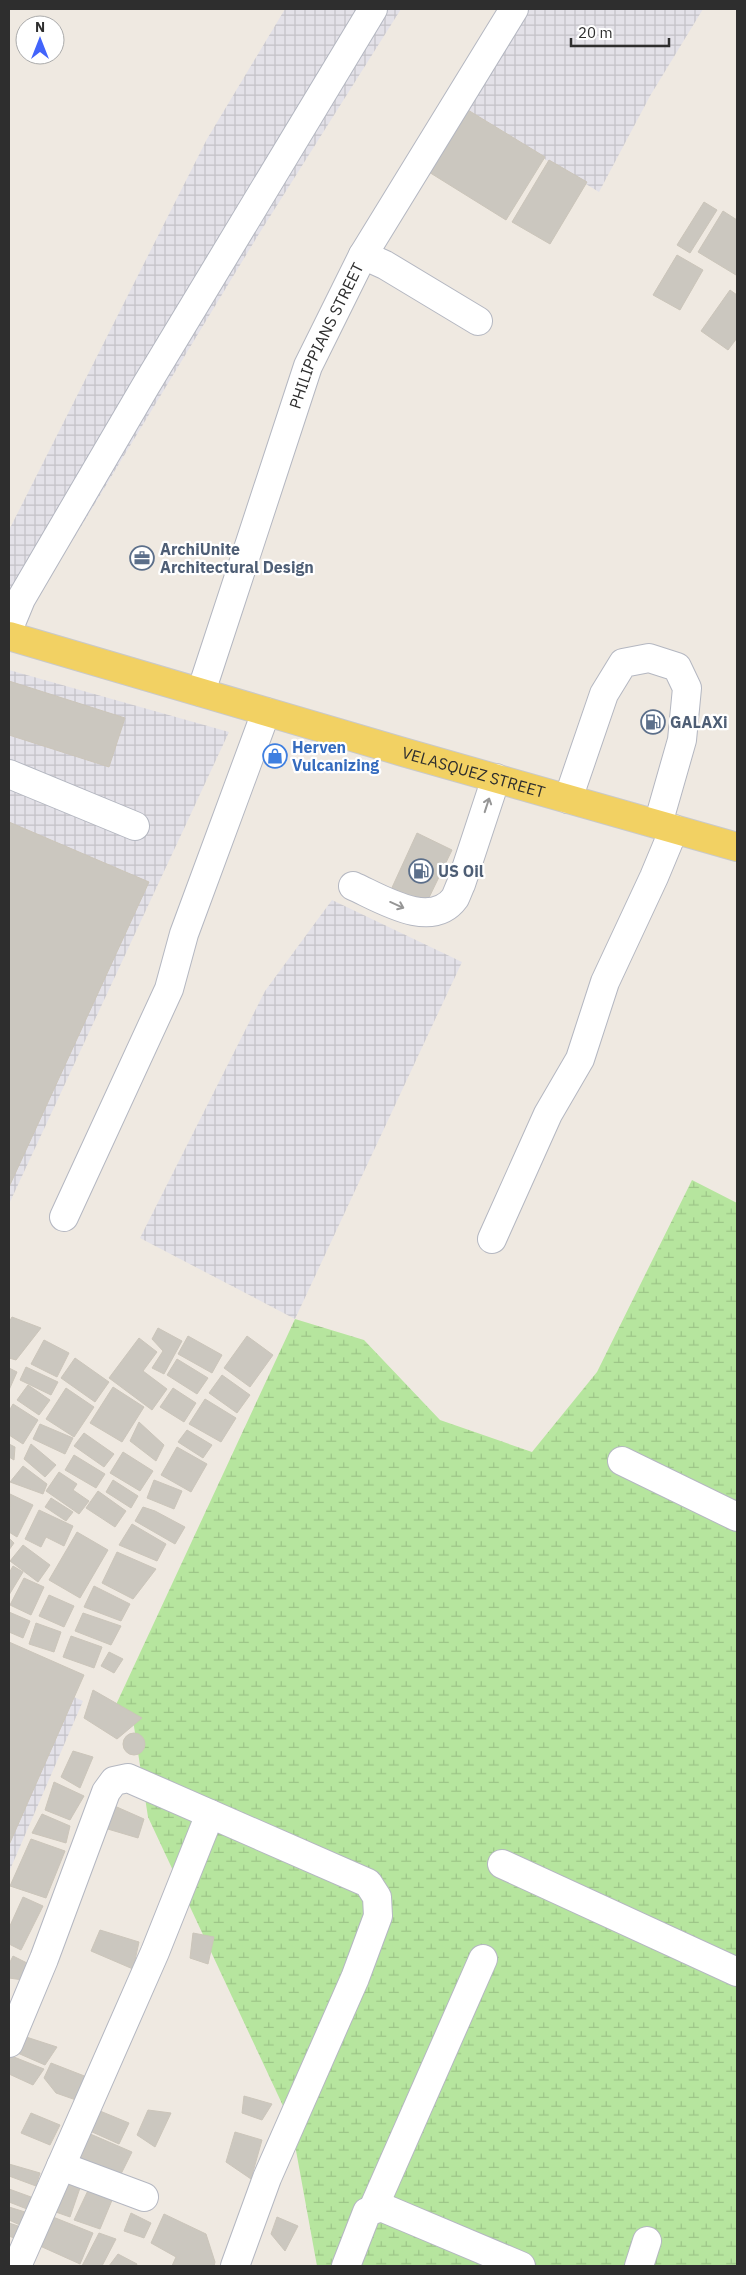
<svg xmlns="http://www.w3.org/2000/svg" width="746" height="2275" viewBox="0 0 746 2275" font-family="'IBM Plex Sans',sans-serif">
<defs>
<pattern id="industrial-grid" width="8" height="8" patternUnits="userSpaceOnUse" patternTransform="scale(1.25)"><rect width="8" height="8" fill="#e3e1e8"/><path d="M0 4h8M4 0v8" fill="none" stroke="#c3c1c7"/></pattern>
<pattern id="wetland-marsh" width="20" height="14" patternUnits="userSpaceOnUse" patternTransform="scale(1.25)"><rect width="20" height="14" fill="#b6e59e"/><path d="M1 5h8M5 5V1M11 12h8M15 12V8" fill="none" stroke="#9dc588"/></pattern>
</defs>
<rect width="100%" height="100%" fill="#efe9e1"/>
<g fill="url(#industrial-grid)">
<path d="M 285,9 L 401,9 L 257,237 L 35,602 L 9,590 L 9,530 L 207,139 Z"/>
<path d="M 521,9 L 703,9 L 650,96 L 599,192 L 459,107 Z"/>
<path d="M 9,670 L 229,732 L 9,1204 Z"/>
<path d="M 332,900 L 462,962 L 295,1319 L 140,1238 L 265,991 Z"/>
<path d="M 9,1669 L 83,1701 L 9,1872 Z"/>
</g>
<path fill="url(#wetland-marsh)" d="M 692,1180 L 737,1203 L 737,2266 L 317,2266 L 291,2123 L 148,1817 L 133,1720 L 114,1709 L 295,1319 L 364,1340 L 440,1420 L 532,1452 L 597,1372 Z"/>
<g fill="#cbc7bf" stroke="#cbc5ba">
<path d="M 463,107 L 545,157 L 506,220 L 424,169 Z"/>
<path d="M 549,160 L 587,182 L 550,244 L 512,222 Z"/>
<path d="M 704,202 L 717,210 L 690,253 L 677,245 Z"/>
<path d="M 723,211 L 737,220 L 737,272 L 736,275 L 698,252 Z"/>
<path d="M 677,255 L 703,270 L 680,310 L 653,295 Z"/>
<path d="M 730,290 L 737,295 L 737,338 L 728,350 L 701,331 Z"/>
<path d="M 9,681 L 125,718 L 109,767 L 9,735 Z"/>
<path d="M 9,822 L 149,882 L 9,1187 Z"/>
<path d="M 417,833 L 452,850 L 424,908 L 390,892 Z"/>
<path d="M 12,1317 L 41,1328 L 16,1360 L 9,1358 L 9,1322 Z"/>
<path d="M 158,1328 L 182,1341 L 164,1374 L 152,1368 L 163,1351 L 152,1339 Z"/>
<path d="M 188,1336 L 222,1355 L 212,1373 L 178,1354 Z"/>
<path d="M 247,1336 L 273,1355 L 250,1387 L 224,1368 Z"/>
<path d="M 139,1338 L 157,1352 L 143,1371 L 167,1389 L 152,1410 L 109,1378 Z"/>
<path d="M 44,1340 L 69,1353 L 57,1377 L 31,1364 Z"/>
<path d="M 75,1358 L 109,1382 L 95,1402 L 61,1378 Z"/>
<path d="M 177,1359 L 208,1378 L 197,1394 L 167,1375 Z"/>
<path d="M 26,1367 L 58,1382 L 51,1395 L 20,1380 Z"/>
<path d="M 9,1368 L 17,1372 L 9,1390 Z"/>
<path d="M 222,1375 L 250,1395 L 237,1413 L 209,1393 Z"/>
<path d="M 28,1385 L 50,1400 L 39,1415 L 17,1400 Z"/>
<path d="M 113,1387 L 144,1407 L 122,1442 L 90,1423 Z"/>
<path d="M 66,1388 L 94,1407 L 74,1437 L 46,1419 Z"/>
<path d="M 173,1388 L 196,1403 L 184,1422 L 160,1407 Z"/>
<path d="M 205,1399 L 236,1418 L 221,1442 L 189,1424 Z"/>
<path d="M 13,1404 L 38,1420 L 23,1444 L 9,1435 L 9,1411 Z"/>
<path d="M 139,1422 L 164,1445 L 156,1461 L 130,1441 Z"/>
<path d="M 40,1424 L 73,1438 L 65,1454 L 33,1439 Z"/>
<path d="M 187,1430 L 212,1445 L 203,1458 L 178,1442 Z"/>
<path d="M 84,1433 L 114,1454 L 104,1467 L 74,1446 Z"/>
<path d="M 9,1444 L 15,1447 L 14,1460 L 9,1457 Z"/>
<path d="M 31,1444 L 56,1465 L 45,1477 L 24,1459 Z"/>
<path d="M 177,1447 L 207,1464 L 191,1492 L 161,1475 Z"/>
<path d="M 123,1452 L 153,1471 L 140,1491 L 110,1473 Z"/>
<path d="M 74,1455 L 105,1474 L 96,1488 L 65,1470 Z"/>
<path d="M 23,1466 L 47,1484 L 43,1494 L 10,1482 Z"/>
<path d="M 59,1472 L 77,1484 L 73,1490 L 89,1501 L 79,1514 L 46,1491 Z"/>
<path d="M 113,1480 L 138,1496 L 131,1508 L 106,1492 Z"/>
<path d="M 154,1480 L 182,1491 L 174,1509 L 147,1498 Z"/>
<path d="M 98,1491 L 126,1511 L 115,1527 L 86,1508 Z"/>
<path d="M 10,1494 L 33,1505 L 17,1537 L 9,1532 Z"/>
<path d="M 51,1498 L 73,1512 L 66,1521 L 45,1507 Z"/>
<path d="M 143,1507 L 155,1511 L 185,1527 L 175,1544 L 135,1521 Z"/>
<path d="M 39,1510 L 73,1526 L 64,1546 L 46,1537 L 41,1547 L 25,1539 Z"/>
<path d="M 132,1524 L 166,1544 L 157,1561 L 119,1545 Z"/>
<path d="M 77,1532 L 108,1550 L 80,1598 L 49,1580 Z"/>
<path d="M 9,1538 L 14,1543 L 9,1550 Z"/>
<path d="M 23,1545 L 50,1565 L 38,1582 L 10,1561 Z"/>
<path d="M 117,1552 L 156,1569 L 133,1599 L 102,1583 Z"/>
<path d="M 13,1566 L 23,1572 L 9,1595 L 9,1573 Z"/>
<path d="M 24,1578 L 44,1587 L 31,1615 L 10,1605 Z"/>
<path d="M 94,1586 L 130,1604 L 121,1621 L 84,1607 Z"/>
<path d="M 49,1595 L 74,1606 L 64,1627 L 39,1616 Z"/>
<path d="M 9,1612 L 30,1621 L 23,1638 L 9,1632 Z"/>
<path d="M 83,1613 L 121,1626 L 111,1645 L 75,1631 Z"/>
<path d="M 36,1623 L 61,1632 L 54,1652 L 29,1644 Z"/>
<path d="M 71,1636 L 102,1647 L 94,1668 L 63,1657 Z"/>
<path d="M 9,1642 L 84,1675 L 9,1845 Z"/>
<path d="M 109,1652 L 123,1659 L 114,1673 L 101,1666 Z"/>
<path d="M 93,1690 L 142,1718 L 117,1739 L 84,1718 Z"/>
<circle cx="134" cy="1744" r="11"/>
<path d="M 73,1751 L 93,1757 L 80,1788 L 61,1777 Z"/>
<path d="M 54,1782 L 84,1796 L 70,1820 L 45,1810 Z"/>
<path d="M 110,1804 L 144,1819 L 138,1838 L 101,1827 Z"/>
<path d="M 42,1814 L 70,1826 L 66,1843 L 32,1833 Z"/>
<path d="M 31,1839 L 65,1851 L 46,1898 L 10,1886 Z"/>
<path d="M 23,1897 L 43,1906 L 21,1950 L 9,1944 L 9,1928 Z"/>
<path d="M 100,1930 L 139,1942 L 133,1969 L 91,1951 Z"/>
<path d="M 193,1933 L 214,1937 L 208,1964 L 190,1958 Z"/>
<path d="M 13,1956 L 39,1969 L 30,1981 L 9,1978 L 9,1964 Z"/>
<path d="M 20,2035 L 57,2047 L 45,2065 L 13,2051 Z"/>
<path d="M 9,2055 L 44,2069 L 33,2085 L 9,2074 Z"/>
<path d="M 51,2063 L 87,2077 L 76,2100 L 56,2093 L 44,2078 Z"/>
<path d="M 244,2096 L 272,2104 L 262,2120 L 242,2113 Z"/>
<path d="M 148,2110 L 171,2113 L 155,2147 L 137,2135 Z"/>
<path d="M 100,2111 L 129,2123 L 119,2144 L 90,2131 Z"/>
<path d="M 31,2113 L 60,2125 L 50,2145 L 21,2133 Z"/>
<path d="M 235,2132 L 262,2140 L 251,2179 L 226,2162 Z"/>
<path d="M 88,2133 L 132,2152 L 120,2176 L 77,2156 Z"/>
<path d="M 9,2164 L 40,2173 L 36,2186 L 9,2176 Z"/>
<path d="M 68,2179 L 81,2185 L 70,2217 L 53,2211 Z"/>
<path d="M 92,2182 L 115,2193 L 100,2229 L 74,2220 Z"/>
<path d="M 9,2189 L 31,2197 L 27,2209 L 9,2202 Z"/>
<path d="M 9,2207 L 25,2212 L 20,2225 L 9,2220 Z"/>
<path d="M 131,2213 L 151,2223 L 144,2238 L 124,2231 Z"/>
<path d="M 164,2214 L 206,2234 L 215,2262 L 214,2266 L 172,2266 L 176,2257 L 151,2243 Z"/>
<path d="M 53,2217 L 93,2233 L 80,2264 L 40,2246 Z"/>
<path d="M 277,2217 L 298,2226 L 285,2251 L 271,2234 Z"/>
<path d="M 9,2223 L 18,2226 L 14,2238 L 9,2236 Z"/>
<path d="M 99,2233 L 116,2239 L 102,2266 L 82,2266 Z"/>
<path d="M 118,2254 L 137,2264 L 136,2266 L 109,2266 Z"/>
</g>
<g fill="none" stroke-linecap="round" stroke-linejoin="round">
<g stroke="#b4b7c1" stroke-width="30">
<g id="minor">
<path d="M 363,255 L 385,265 L 478,321"/>
<path d="M 9,628 L 21,599 L 145,387 L 373,9"/>
<path id="s1" d="M 201,692 L 308,366 L 363,255 L 514,9"/>
<path d="M 9,774 L 135,826"/>
<path d="M 568,799 L 604,694 L 623,663 L 649,658 L 677,667 L 687,688 L 682,740 L 658,824"/>
<path d="M 353,886 C 380,898 431,931 455,898 C 457,894 459,888 461,884 L 496,778"/>
<path d="M 64,1217 L 169,989 L 184,934 L 266,712"/>
<path d="M 492,1239 L 548,1114 L 580,1059 L 605,982 L 654,877 L 674,829"/>
<path d="M 622,1461 L 737,1517"/>
<path d="M 502,1864 L 737,1972"/>
<path d="M 9,2043 L 44,1959 L 106,1792 L 114,1781 L 128,1778 L 368,1883 L 377,1897 L 378,1916 L 355,1978 L 267,2178 L 235,2266"/>
<path d="M 61,2166 L 144,2197"/>
<path d="M 373,2209 L 483,1959"/>
<path d="M 17,2266 L 155,1952 L 210,1814"/>
<path d="M 346,2266 L 367,2212 L 381,2207 L 521,2266"/>
<path d="M 639,2266 L 647,2241"/>
</g>
</g>
<g stroke="#c9c9c9" stroke-width="30">
<g id="major">
<path id="s2" d="M 9,636 L 403,752 L 737,847"/>
</g>
</g>
<use href="#minor" stroke="#fff" stroke-width="28"/>
<use href="#major" stroke="#f2d163" stroke-width="28"/>
</g>
<defs><path id="oneway-shaft" d="M-6 0H5M1.5-3L5.5 0L1.5 3" fill="none" stroke-width="1.6" stroke-linecap="round" stroke-linejoin="round" transform="scale(1.25)"/></defs>
<g stroke="#969696">
<use href="#oneway-shaft" transform="translate(487 805) rotate(-72)"/>
<use href="#oneway-shaft" transform="translate(397 905) rotate(24)"/>
</g>
<defs>
<g id="office-ring" transform="scale(1.25)"><circle r="9.5" fill="#fff" stroke="#5c6f8a" stroke-width="1.5"/><path d="M-6-3h4V-5.5h4V-3h4V5H-6ZM-1-4.5V-3h2v-1.5ZM-6 0V1H6V0Z" fill="#5c6f8a"/></g>
<g id="fuel-ring" transform="scale(1.25)"><circle r="9.5" fill="#fff" stroke="#5c6f8a" stroke-width="1.5"/><path d="M-5.5-6h7V0h2V4h1.3V-2.5L3-4.5l.8-.8L6-3V5H2.5V1h-1V6h-7ZM-4.2-4.7v3.2H.2V-4.7Z" fill="#5c6f8a"/></g>
<g id="shop-ring" transform="scale(1.25)"><circle r="9.5" fill="#fff" stroke="#3f7fe0" stroke-width="1.5"/><path d="M-5-2.5h2.3a2.7 3.5 0 0 1 5.4 0H5L5.5 6h-11ZM-1.5-2.5h3a1.5 2.3 0 0 0-3 0Z" fill="#3f7fe0"/></g>
</defs>
<g fill-rule="evenodd">
<use href="#office-ring" x="142" y="558"/>
<use href="#fuel-ring" x="653" y="722"/>
<use href="#shop-ring" x="275" y="756"/>
<use href="#fuel-ring" x="421" y="871"/>
</g>
<g text-anchor="middle" dominant-baseline="central" stroke-width="4.5" stroke-linejoin="round" paint-order="stroke">
<g font-size="16" fill="#2e2e2e" stroke="#fff">
<text stroke="none"><textPath href="#s1" startOffset="378">PHILIPPIANS STREET</textPath></text>
<text stroke="none"><textPath href="#s2" startOffset="484">VELASQUEZ STREET</textPath></text>
</g>
<g font-size="16" font-weight="bold" fill="#4e5e75" stroke="#fff" text-anchor="start">
<text x="160" y="549">ArchiUnite<tspan x="160" dy="18">Architectural Design</tspan></text>
<text x="670" y="722">GALAXi</text>
<text x="438" y="871">US Oil</text>
</g>
<g font-size="16" font-weight="bold" fill="#366cbe" stroke="#fff" text-anchor="start">
<text x="292" y="747">Herven<tspan x="292" dy="18">Vulcanizing</tspan></text>
</g>
</g>
<rect width="746" height="2275" fill="none" stroke="#2e2e2e" stroke-width="20"/>
<g transform="translate(40 40)"><circle r="24" fill="#ffffff" stroke="#ababab"/>
<path d="M0-4L9 19L0 12L-9 19Z" fill="#4264fb"/>
<text y="-8" font-size="14" font-weight="bold" text-anchor="middle" fill="#2e2e2e">N</text>
</g>
<path d="M571 38v8h98v-8" fill="none" stroke="#2e2e2e" stroke-width="2.5"/>
<text x="578" y="38" font-size="15" fill="#2e2e2e" stroke="#ffffff" stroke-width="4" paint-order="stroke">20 m</text>
</svg>
